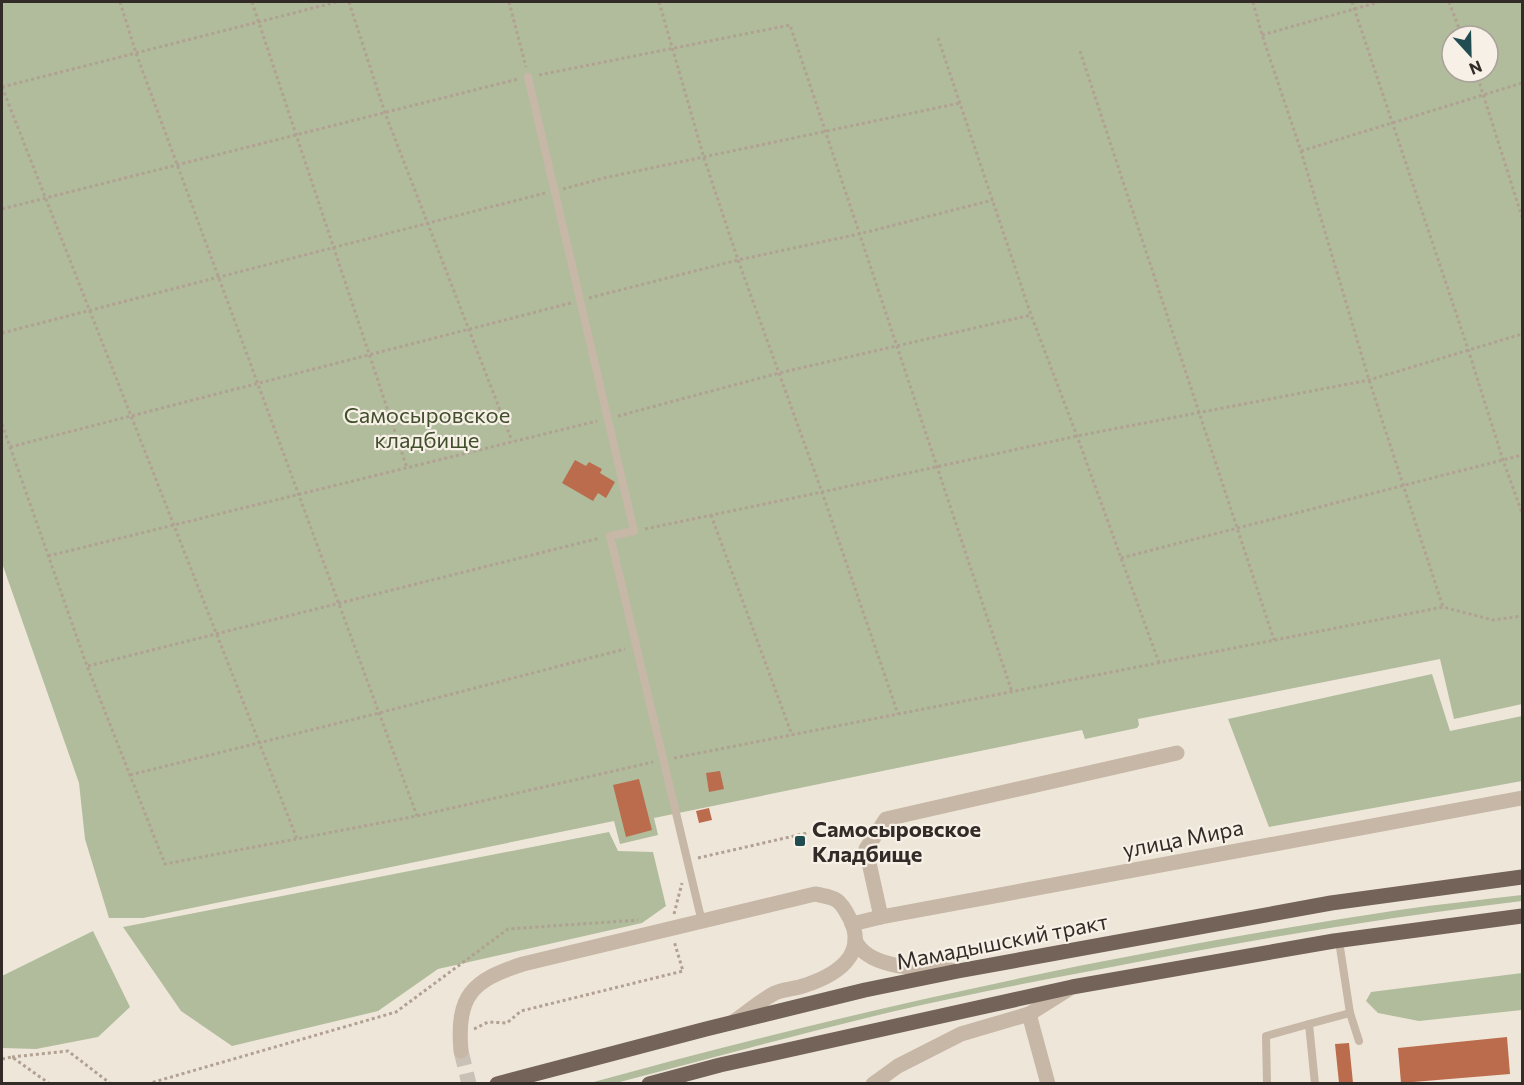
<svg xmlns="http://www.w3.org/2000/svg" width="1524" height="1085" viewBox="0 0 1524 1085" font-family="Commissioner,sans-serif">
<rect width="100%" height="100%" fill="#efe6da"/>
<g fill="#b0bc9c" fill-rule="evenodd">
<path d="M 2,2 L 1522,2 L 1522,704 L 1454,719 L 1440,659 L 1138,719 L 1139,725 L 1137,728 L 1085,739 L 1082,730 L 654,818 L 658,835 L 620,844 L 614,821 L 143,918 L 109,918 L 85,839 L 79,783 L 2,563 ZM 1452,36 L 1488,36 L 1488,72 L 1452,72 Z"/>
<path d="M 1432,674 L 1450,731 L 1522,716 L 1522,781 L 1269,827 L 1228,719 Z"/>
<path d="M 609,832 L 618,851 L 653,852 L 666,906 L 642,923 L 438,969 L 378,1011 L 232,1046 L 181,1011 L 123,927 Z"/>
<path d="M 1522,895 L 1522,901 C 1379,918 1237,942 1096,970 C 1027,983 959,996 891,1012 C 799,1034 708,1059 616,1083 L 590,1083 C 857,1009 1126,951 1399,910 C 1440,904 1481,900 1522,895 Z"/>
<path d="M 93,931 L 130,1007 L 98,1037 L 36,1049 L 2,1048 L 2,976 Z"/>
<path d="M 1522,973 L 1522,1010 L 1419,1021 L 1378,1013 L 1366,1001 L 1371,992 Z"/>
</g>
<g fill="#bb6c4c">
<path d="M 575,460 L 586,466 L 589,462 L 602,469 L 600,473 L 615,482 L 606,498 L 598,493 L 593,501 L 562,483 Z"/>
<path d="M 720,771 L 724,789 L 709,792 L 706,773 Z"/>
<path d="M 639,779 L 652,830 L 626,837 L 613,785 Z"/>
<path d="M 709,808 L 712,820 L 699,823 L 696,811 Z"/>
<path d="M 1507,1037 L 1510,1074 L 1401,1083 L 1398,1048 Z"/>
<path d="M 1349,1043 L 1353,1083 L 1339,1083 L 1335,1044 Z"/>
</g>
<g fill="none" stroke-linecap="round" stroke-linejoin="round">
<path stroke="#c9c1b6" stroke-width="15" stroke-dasharray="15 8" stroke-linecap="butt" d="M 461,1051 L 469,1084"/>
<g stroke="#b1a192" stroke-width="3" stroke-dasharray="3 3" stroke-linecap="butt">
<path d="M 120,2 L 136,53 L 417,816"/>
<path d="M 252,2 L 407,468"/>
<path d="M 349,2 L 385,113 L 512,441"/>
<path d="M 509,2 L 526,67"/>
<path d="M 659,2 L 704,158 L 738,260 L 822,492 L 898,714"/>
<path d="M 1253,2 L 1262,35 L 1301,151 L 1369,380 L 1443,607"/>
<path d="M 1352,2 L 1468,349 L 1503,460 L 1522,513"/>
<path d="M 1449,2 L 1462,36"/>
<path d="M 1262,35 L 1379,2"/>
<path d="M 938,38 L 1031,315 L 1077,436 L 1159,663"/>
<path d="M 1080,51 L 1274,640"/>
<path d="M 1476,72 L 1522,217"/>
<path d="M 539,75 L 790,25 L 1012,692"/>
<path d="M 2,87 L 297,839"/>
<path d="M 2,87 L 337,2"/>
<path d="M 1301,151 L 1522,83"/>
<path d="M 563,189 L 604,178 L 960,103"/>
<path d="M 2,209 L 518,79"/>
<path d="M 589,298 L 738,260 L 859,234 L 993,200"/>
<path d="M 2,333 L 545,193"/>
<path d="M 618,416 L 779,373 L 1031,315"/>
<path d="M 2,424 L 87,666 L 165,864 L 417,816 L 653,762"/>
<path d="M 10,447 L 571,303"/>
<path d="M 711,515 L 792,735"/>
<path d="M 645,529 L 822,492 L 1077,436 L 1369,380 L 1522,334"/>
<path d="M 48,556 L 597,421"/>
<path d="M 1121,558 L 1522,455"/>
<path d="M 88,666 L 600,538"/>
<path d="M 674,758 L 1443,607 L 1493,620 L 1522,616"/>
<path d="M 130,775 L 379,713 L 625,649"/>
<path d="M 698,858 L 807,833"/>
<path d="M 674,914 L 682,883"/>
<path d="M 474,1029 L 488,1022 L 507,1023 L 521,1011 L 683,971 L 674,941"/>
<path d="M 12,1057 L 68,1051 L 111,1084"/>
<path d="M 2,1059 L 12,1057 L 50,1084"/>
<path d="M 147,1084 L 396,1012 L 508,929 L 638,920"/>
</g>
<g stroke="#c6b7a7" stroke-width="8">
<path d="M 528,77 L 634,531 L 610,536 L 702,922"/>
<path d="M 1339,941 L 1350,1013 L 1359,1041"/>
<path d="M 1267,1084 L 1266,1036 L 1309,1024"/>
<path d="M 1315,1084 L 1309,1024 L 1350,1013"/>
</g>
<g stroke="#c6b7a7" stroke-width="15">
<path d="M 881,917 L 866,849 L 886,819 L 1177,753"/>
<path d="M 852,924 L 881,917 L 1522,798"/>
<path d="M 855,940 C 868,970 923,968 951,970"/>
<path d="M 1029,1014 L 1048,1084"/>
<path d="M 461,1051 C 456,996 472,980 523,964 L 815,894 C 837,898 840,899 850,919 C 868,955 836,975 806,985 C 796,989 784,989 775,993 C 761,1000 745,1014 733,1022"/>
<path d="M 873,1084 L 898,1066 L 961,1034 L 1029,1014 L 1069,989"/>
</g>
<g stroke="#746359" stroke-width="15">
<path d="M 497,1084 L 706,1029 L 865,990 L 958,971 L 1331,903 L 1522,877"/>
<path d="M 649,1084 L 720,1065 L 1072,987 L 1334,941 L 1522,916"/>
</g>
</g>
<rect fill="#214c51" stroke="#f7f0e6" stroke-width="2" x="794" y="835" width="12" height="12" rx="3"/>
<g text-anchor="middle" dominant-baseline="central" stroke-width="4.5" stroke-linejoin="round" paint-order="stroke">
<g font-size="22" fill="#414f2d" stroke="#f7f0e6">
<text x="427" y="414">Самосыровское<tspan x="427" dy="25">кладбище</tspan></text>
</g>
<g font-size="22" font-weight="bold" fill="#332b27" stroke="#f7f0e6" text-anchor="start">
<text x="812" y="828">Самосыровское<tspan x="812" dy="25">Кладбище</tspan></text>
</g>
<g font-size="22" fill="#332b27" stroke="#f7f0e6">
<text transform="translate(1183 838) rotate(-11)">улица Мира</text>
<text transform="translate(1002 941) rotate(-11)">Мамадышский тракт</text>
</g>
</g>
<rect width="1524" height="1085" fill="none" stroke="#332b27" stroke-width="6"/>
<g transform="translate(1470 54) rotate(158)"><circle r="28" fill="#f7f0e6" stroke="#a9a19a" stroke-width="1.5"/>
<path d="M0-4.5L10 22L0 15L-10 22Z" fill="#214c51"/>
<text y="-9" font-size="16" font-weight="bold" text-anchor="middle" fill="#332b27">N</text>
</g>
</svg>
